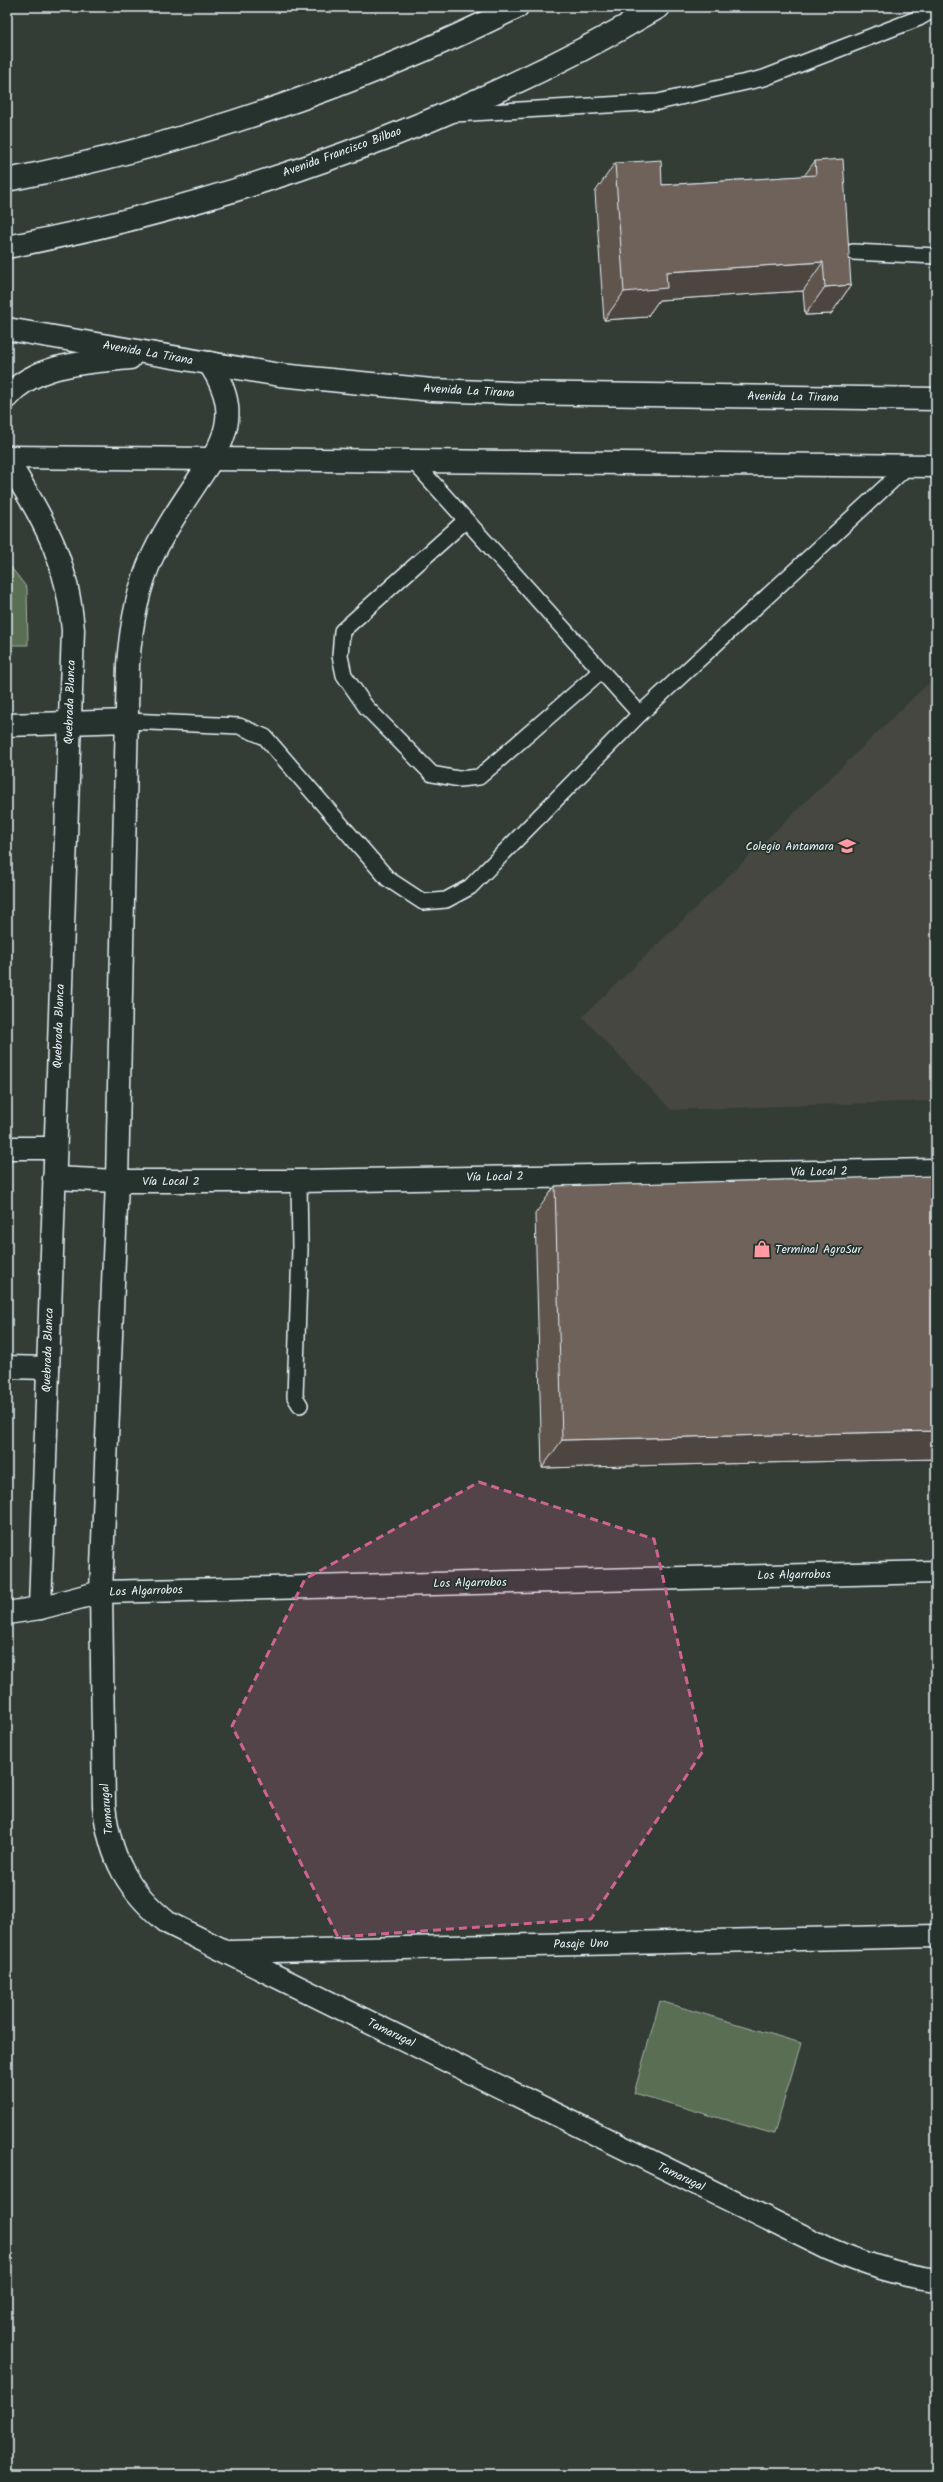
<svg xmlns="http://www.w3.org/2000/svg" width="943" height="2482" viewBox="0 0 943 2482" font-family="Kalam,sans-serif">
<rect width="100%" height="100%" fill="#343c36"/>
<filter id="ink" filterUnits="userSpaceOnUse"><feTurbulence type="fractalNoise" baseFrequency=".025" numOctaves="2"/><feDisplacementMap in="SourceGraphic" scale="8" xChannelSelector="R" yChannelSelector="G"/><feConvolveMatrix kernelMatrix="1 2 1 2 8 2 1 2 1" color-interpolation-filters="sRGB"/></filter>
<g filter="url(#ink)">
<path fill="#454741" d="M 936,676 L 936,1101 L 671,1110 L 582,1017 Z"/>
<g fill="#5a6e52" stroke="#a1b0a5">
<path d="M 7,562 L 27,588 L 28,645 L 7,645 Z"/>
<path d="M 660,2001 L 801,2043 L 774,2134 L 634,2093 Z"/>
</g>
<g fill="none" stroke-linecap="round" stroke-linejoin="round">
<g stroke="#e8f1f8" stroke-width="18">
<g id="lane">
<path d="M 454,114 L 658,102 L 764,78 L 919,18 L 936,8"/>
<path d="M 853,252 L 936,256"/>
<path d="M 414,462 L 640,714"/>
<path d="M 466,520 L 342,631 L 340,656 L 344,675 L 366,707 L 432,774 L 459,779 L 479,777 L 601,671"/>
<path d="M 128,721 L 239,726 L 265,737 L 388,879 L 423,902 L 446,900 L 470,887 L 640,714 L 908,466"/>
<path d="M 299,1181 L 300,1249 L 295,1397 L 300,1405"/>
</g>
</g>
<g stroke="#e8f1f8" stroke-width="25">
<g id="street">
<path d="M 7,725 L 128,721"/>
<path d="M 7,1148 L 55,1148"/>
<path d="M 54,1178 L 117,1181 L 299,1181 L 936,1170"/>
<path d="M 7,1367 L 48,1368"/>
<path d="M 936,1572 L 101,1592 L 104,1806 C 110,1858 127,1890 168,1923 L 829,2249 C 864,2264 898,2275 936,2280"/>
<path d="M 229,1952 L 936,1936"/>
</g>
</g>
<g stroke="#e8f1f8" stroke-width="25">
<g id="secondary">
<path d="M 7,180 C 180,146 359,86 517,7"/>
<path d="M 7,247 C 229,204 464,122 659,7"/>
<path d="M 7,459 C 43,521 67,555 73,630 L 40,1608"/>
<path d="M 7,1613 L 40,1608 L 101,1592 L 117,1181 L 128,664 C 131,626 137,589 153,555 C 169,521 192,490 212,459"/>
</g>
</g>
<g stroke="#e8f1f8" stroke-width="25">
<g id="highway">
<path d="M 7,329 L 280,375 L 432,390 L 511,393 L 936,399"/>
<path d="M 209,363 C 232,397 234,424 212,459"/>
<path d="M 7,397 C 36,363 89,362 130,358"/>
<path d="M 7,457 L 936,466"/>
</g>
</g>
<use href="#lane" stroke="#26332d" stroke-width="15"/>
<use href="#street" stroke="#26332d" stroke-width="22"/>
<use href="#secondary" stroke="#26332d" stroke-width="22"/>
<use href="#highway" stroke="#26332d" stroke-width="22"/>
</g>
<g fill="#5f544d" stroke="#e8f1f8">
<path d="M 815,161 L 851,285 L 831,314 L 805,315 L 803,291 L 659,300 L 647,317 L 604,320 L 595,192 L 615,163 L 662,185 L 804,176 Z"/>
<path d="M 936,1176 L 936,1459 L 542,1468 L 535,1214 L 555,1186 Z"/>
</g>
<g fill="#4d453f" stroke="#e8f1f8">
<path d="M 823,262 L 803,291 L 659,300 L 647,317 L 604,320 L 624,292 L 666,272 Z"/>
<path d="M 851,285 L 831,314 L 805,315 L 825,287 Z"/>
<path d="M 936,1431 L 936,1459 L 542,1468 L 562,1440 Z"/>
</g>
<g fill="#6e625a" stroke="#e8f1f8">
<path d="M 843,159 L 851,285 L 825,287 L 823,262 L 666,272 L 667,288 L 624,292 L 615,163 L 661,160 L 662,185 L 816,175 L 815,161 Z"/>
<path d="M 936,1176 L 936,1431 L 562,1440 L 555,1186 Z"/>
</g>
</g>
<path fill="#cf6492" fill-opacity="0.2" stroke="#cf6492" stroke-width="3" stroke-dasharray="8 5" stroke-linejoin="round" d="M 479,1482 L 654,1539 L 703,1751 L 591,1919 L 338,1937 L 232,1726 L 305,1579 Z"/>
<defs>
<g id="school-bare" transform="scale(1.38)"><path d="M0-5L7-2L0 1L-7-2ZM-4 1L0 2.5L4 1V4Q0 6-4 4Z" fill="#ff9aa2" stroke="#26332d" stroke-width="2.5" paint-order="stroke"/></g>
<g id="shop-bare" transform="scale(1.38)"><path d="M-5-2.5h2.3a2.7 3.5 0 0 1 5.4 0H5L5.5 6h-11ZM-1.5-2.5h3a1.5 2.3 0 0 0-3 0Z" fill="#ff9aa2" stroke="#26332d" stroke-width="2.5" paint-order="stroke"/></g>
</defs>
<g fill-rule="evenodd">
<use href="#school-bare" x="847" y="846"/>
<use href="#shop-bare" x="762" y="1249"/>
</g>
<g text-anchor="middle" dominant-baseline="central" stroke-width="3.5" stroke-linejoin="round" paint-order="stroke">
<g font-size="12" fill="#e8f1f8" stroke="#26332d">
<text transform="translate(342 152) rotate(-20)">Avenida Francisco Bilbao</text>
<text transform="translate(148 353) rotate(10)">Avenida La Tirana</text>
<text transform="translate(469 391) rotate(3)">Avenida La Tirana</text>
<text transform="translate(793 397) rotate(1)">Avenida La Tirana</text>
<text transform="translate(70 702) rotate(-88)">Quebrada Blanca</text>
<text transform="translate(59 1026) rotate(-88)">Quebrada Blanca</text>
<text transform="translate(819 1172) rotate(-1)">Vía Local 2</text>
<text transform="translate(495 1177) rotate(-1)">Vía Local 2</text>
<text x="171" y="1181">Vía Local 2</text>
<text transform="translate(48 1350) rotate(-88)">Quebrada Blanca</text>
<text transform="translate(794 1575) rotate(-1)">Los Algarrobos</text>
<text transform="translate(470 1583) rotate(-1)">Los Algarrobos</text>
<text transform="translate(146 1591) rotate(-2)">Los Algarrobos</text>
<text transform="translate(107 1809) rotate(-95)">Tamarugal</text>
<text transform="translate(581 1944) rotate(-1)">Pasaje Uno</text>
<text transform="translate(391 2033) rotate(26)">Tamarugal</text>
<text transform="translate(681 2177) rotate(26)">Tamarugal</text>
</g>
<g font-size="12" fill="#e8f1f8" stroke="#26332d" text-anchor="end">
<text x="834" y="846">Colegio Antamara</text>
<text x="775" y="1249" text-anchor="start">Terminal AgroSur</text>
</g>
</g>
<rect width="943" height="2482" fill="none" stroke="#26332d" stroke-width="24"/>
<rect x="12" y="12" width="919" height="2458" fill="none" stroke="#e8f1f8" stroke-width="1.5" filter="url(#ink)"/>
</svg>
